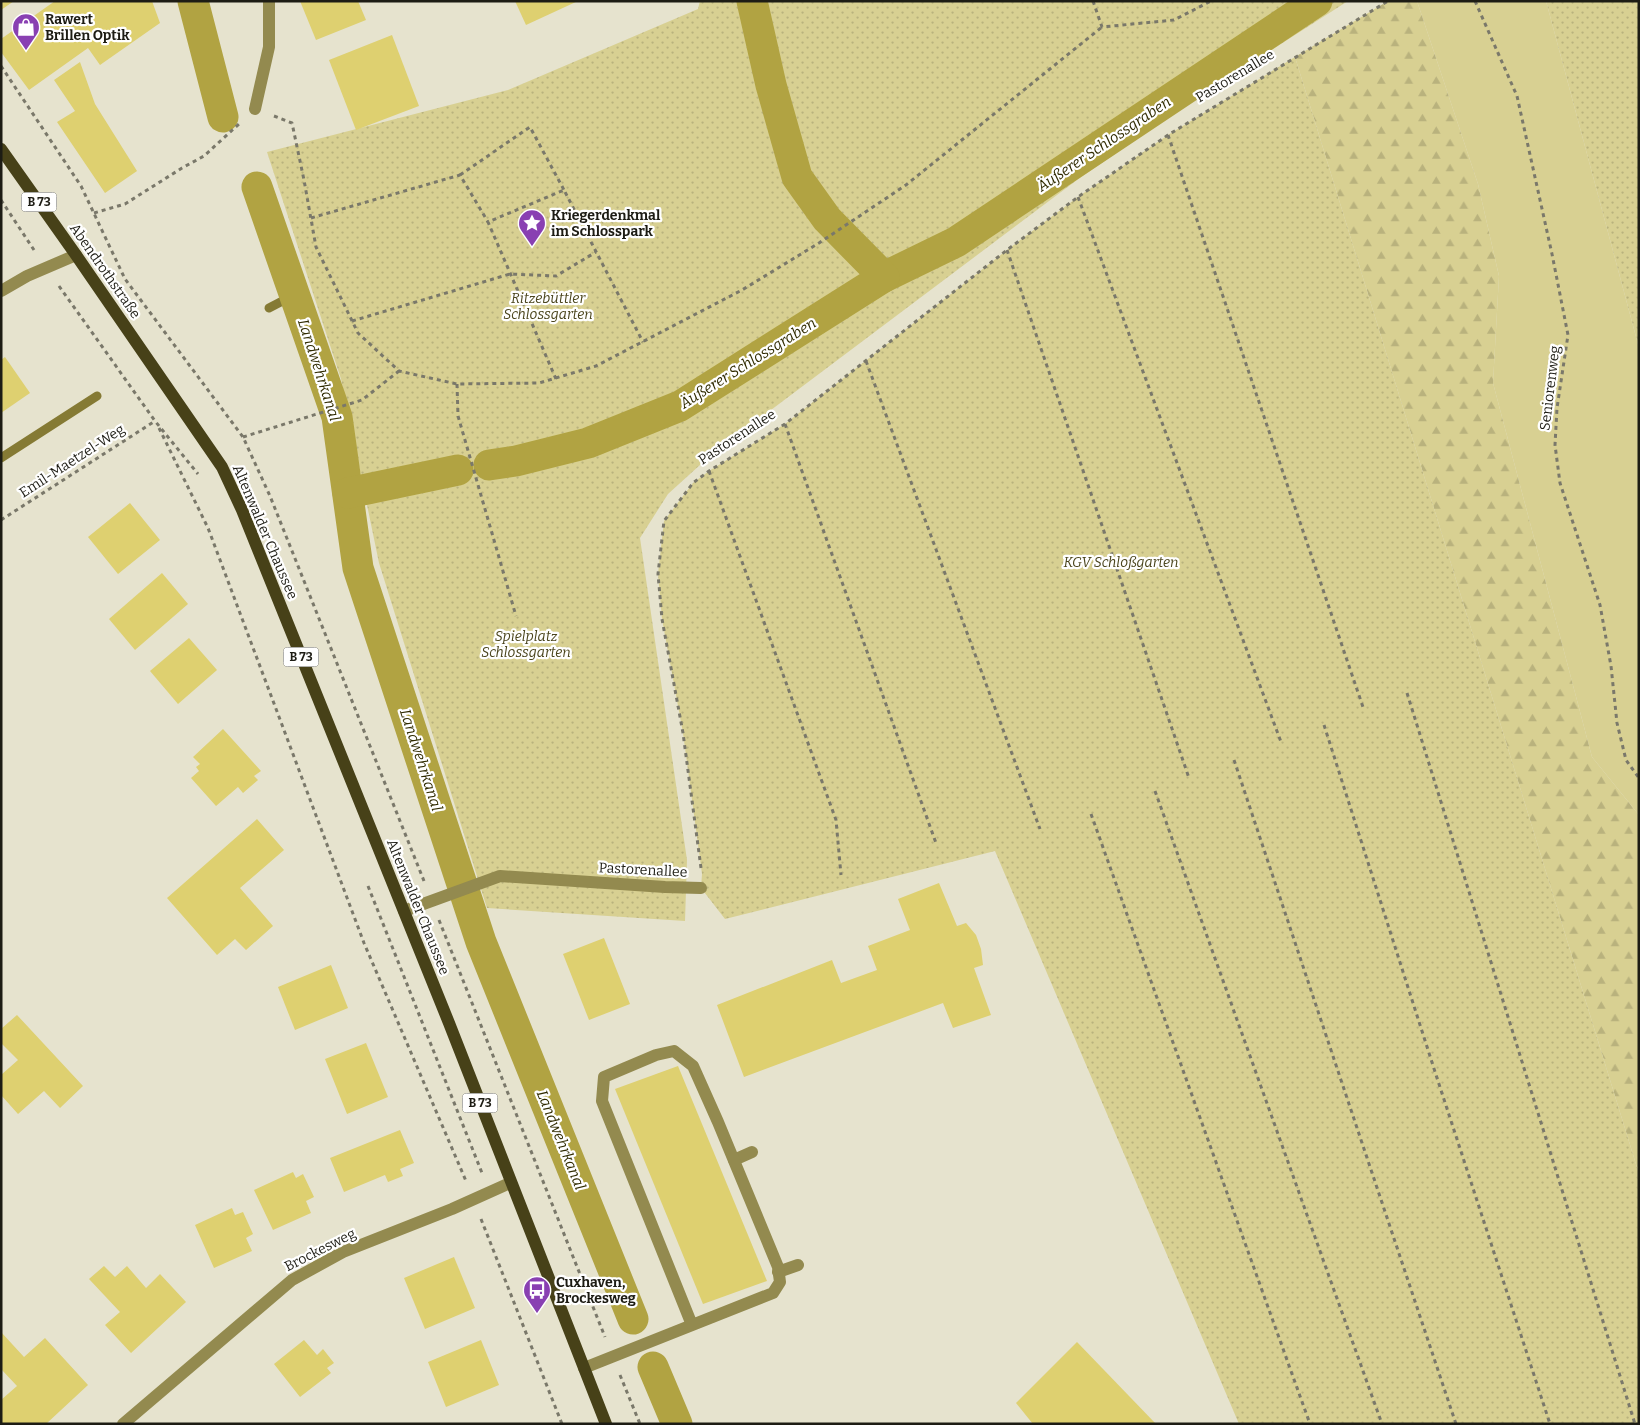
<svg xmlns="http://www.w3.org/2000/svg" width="1640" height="1425" viewBox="0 0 1640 1425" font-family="Bitter,serif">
<defs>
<pattern id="forest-firs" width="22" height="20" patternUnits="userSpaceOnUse" patternTransform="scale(1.25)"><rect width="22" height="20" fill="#d8d092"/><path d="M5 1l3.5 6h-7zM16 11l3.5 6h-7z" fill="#b9b27d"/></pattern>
<pattern id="park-dots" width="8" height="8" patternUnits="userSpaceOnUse" patternTransform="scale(1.25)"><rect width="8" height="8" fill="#d8d092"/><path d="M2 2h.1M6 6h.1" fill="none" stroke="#b9b27d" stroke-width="1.8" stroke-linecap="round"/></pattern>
</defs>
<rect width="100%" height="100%" fill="#e6e3ce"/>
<path fill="#d8d092" d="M 1417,1 L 1546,1 L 1639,348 L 1639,815 L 1592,757 L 1493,383 L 1499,276 L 1478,184 Z"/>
<path fill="url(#forest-firs)" d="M 1388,1 L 1417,1 L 1478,184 L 1499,276 L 1493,383 L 1592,757 L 1639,815 L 1639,1174 L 1295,57 Z"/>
<g fill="url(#park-dots)">
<path d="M 700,1 L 1348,1 L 1198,97 L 1077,180 L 711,455 L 668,494 L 640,538 L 687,860 L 685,921 L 487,908 L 379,563 L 341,379 L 267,152 L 508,90 L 698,9 Z"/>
<path d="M 1546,1 L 1639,1 L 1639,348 Z"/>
<path d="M 1295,57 L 1639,1174 L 1639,1424 L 1239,1424 L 995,851 L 725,919 L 701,888 L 702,874 L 683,733 L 662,619 L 658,574 L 664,521 L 693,483 L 709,471 L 785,424 L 1007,250 L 1078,197 L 1168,135 Z"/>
</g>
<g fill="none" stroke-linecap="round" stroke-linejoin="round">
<g stroke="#857a34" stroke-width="9">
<path d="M 269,308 L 294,295"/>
<path d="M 1,458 L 97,396"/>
</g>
<g stroke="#b1a342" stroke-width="31">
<path d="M 193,1 L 223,117"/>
<path d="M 257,187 L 337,417 L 358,568 L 481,942 L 633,1319"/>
<path d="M 884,277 L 956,242 L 1317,1"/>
<path d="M 489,465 L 516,461 L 588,443 L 680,406 L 884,277 L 827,219 L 797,177 L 771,85 L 752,1"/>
<path d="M 348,493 L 458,470"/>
<path d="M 653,1367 L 677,1424"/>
</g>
</g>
<g fill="#ded070">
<path d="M 1,1 L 14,1 L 1,10 Z"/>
<path d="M 55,1 L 152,1 L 160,23 L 100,65 L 88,48 L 29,90 L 1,52 L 1,39 Z"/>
<path d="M 300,1 L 358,1 L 366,20 L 316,40 Z"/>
<path d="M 515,1 L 578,1 L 526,25 Z"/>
<path d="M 392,35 L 419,106 L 356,130 L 329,60 Z"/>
<path d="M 80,62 L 95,104 L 137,171 L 105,193 L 57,122 L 75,111 L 54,80 Z"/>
<path d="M 5,357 L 30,393 L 1,413 L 1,360 Z"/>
<path d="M 130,503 L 160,540 L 118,574 L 88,537 Z"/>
<path d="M 162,573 L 188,604 L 135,650 L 109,619 Z"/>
<path d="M 189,638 L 217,670 L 178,704 L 150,671 Z"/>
<path d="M 223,729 L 261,771 L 254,776 L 258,780 L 243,793 L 238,787 L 216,806 L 191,778 L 199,771 L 196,767 L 200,764 L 193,757 Z"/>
<path d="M 257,819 L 284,850 L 240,888 L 273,926 L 246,950 L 235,939 L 217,955 L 167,898 Z"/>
<path d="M 939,883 L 957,926 L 966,923 L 976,935 L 981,949 L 983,965 L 974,968 L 991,1015 L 953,1028 L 943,1003 L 744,1077 L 717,1005 L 832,960 L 841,983 L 877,970 L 868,946 L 910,930 L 898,899 Z"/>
<path d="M 604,938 L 630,1004 L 589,1020 L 563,954 Z"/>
<path d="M 331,965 L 348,1008 L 295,1030 L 278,987 Z"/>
<path d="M 17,1015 L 83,1086 L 60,1108 L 44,1091 L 18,1114 L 1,1095 L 1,1075 L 18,1060 L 1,1043 L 1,1029 Z"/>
<path d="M 366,1043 L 388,1097 L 347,1114 L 325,1059 Z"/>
<path d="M 678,1066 L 767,1281 L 703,1304 L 615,1089 Z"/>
<path d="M 400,1130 L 414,1163 L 400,1169 L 403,1176 L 388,1182 L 385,1175 L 344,1192 L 330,1158 Z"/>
<path d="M 293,1172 L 296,1178 L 303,1174 L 314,1197 L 306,1201 L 311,1213 L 273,1230 L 254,1190 Z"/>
<path d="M 232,1208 L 235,1215 L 243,1212 L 253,1234 L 246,1238 L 252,1251 L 214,1268 L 195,1225 Z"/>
<path d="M 454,1257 L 475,1308 L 425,1329 L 404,1278 Z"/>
<path d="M 104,1266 L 115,1277 L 127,1266 L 146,1288 L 160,1274 L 186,1302 L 131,1353 L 105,1325 L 120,1312 L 89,1279 Z"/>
<path d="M 1,1332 L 24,1357 L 45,1338 L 88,1385 L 46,1424 L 1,1424 L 1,1400 L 17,1386 L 1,1369 Z"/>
<path d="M 304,1340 L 317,1355 L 323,1349 L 334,1363 L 327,1368 L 331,1373 L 300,1397 L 274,1364 Z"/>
<path d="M 481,1340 L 499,1385 L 446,1407 L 428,1362 Z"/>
<path d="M 1077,1342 L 1156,1424 L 1033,1424 L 1016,1403 Z"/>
</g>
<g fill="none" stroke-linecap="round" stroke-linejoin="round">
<g stroke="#7a786a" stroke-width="3" stroke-dasharray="4 4" stroke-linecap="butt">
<path d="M 1093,1 L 1102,27 L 1174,20 L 1211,1"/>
<path d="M 1475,1 L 1517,96 L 1552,254 L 1568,335 L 1557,408 L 1555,445 L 1560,483 L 1600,605 L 1611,666 L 1617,723 L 1626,760 L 1639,778"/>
<path d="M 1,66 L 81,186 L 125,279 L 243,437 L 270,496 L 424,881"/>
<path d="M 274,116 L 292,123 L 304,180 L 316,247 L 358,333 L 399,371 L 457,384 L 539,383 L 596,366 L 742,290 L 819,243 L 906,185 L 1102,27"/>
<path d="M 1168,135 L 1364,710"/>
<path d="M 460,175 L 530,127 L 564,190"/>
<path d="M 1078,197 L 1281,742"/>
<path d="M 1,200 L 34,250"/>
<path d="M 94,213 L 125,204 L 182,168 L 204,156 L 240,123"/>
<path d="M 311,218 L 460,175 L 488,222"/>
<path d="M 1007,250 L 1189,778"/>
<path d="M 59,286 L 155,421 L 198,474"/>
<path d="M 352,321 L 510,274 L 556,276 L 596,252"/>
<path d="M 866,361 L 1040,829"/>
<path d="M 556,379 L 488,222 L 564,190 L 643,342"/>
<path d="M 457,384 L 458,416 L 516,616"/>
<path d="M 785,424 L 936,843"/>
<path d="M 159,428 L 208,528 L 364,943 L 466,1181"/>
<path d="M 243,437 L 362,400 L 399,371"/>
<path d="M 709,471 L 836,820 L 841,875"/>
<path d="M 1,520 L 155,421"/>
<path d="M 1407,693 L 1635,1424"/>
<path d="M 1324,725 L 1437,1078 L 1550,1424"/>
<path d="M 1234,760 L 1456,1424"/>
<path d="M 1155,791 L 1382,1424"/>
<path d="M 1091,814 L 1310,1424"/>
<path d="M 701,868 L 683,733 L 662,619 L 658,574 L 664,521 L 693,483 L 709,471 L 785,424 L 1007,250 L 1078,197 L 1168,135 L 1388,1"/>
<path d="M 368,886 L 482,1173"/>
<path d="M 439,920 L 605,1337"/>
<path d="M 481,1219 L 562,1424"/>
<path d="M 620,1375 L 640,1424"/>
</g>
<g stroke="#938a4f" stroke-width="12">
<path d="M 404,911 L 500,876 L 665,887 L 701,888"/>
<path d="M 734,1160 L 752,1152"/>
<path d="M 778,1272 L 798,1265"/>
<path d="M 584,1368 L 773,1293 L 780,1282 L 778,1267 L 718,1122 L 693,1066 L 674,1051 L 656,1055 L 604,1077 L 602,1101 L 692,1325"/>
</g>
<g stroke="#938a4f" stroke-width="12">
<path d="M 255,109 L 269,47 L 269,1"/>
<path d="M 1,291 L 27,276 L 76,255"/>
<path d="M 123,1424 L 292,1280 L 343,1252 L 452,1209 L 510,1183"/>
</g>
<path stroke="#474118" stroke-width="12" d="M 1,149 L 76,255 L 222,467 L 242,510 L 449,1023 L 606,1424"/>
</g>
<defs>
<g id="shop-pin" transform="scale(1.4375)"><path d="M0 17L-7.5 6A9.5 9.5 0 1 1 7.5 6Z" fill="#8940b2" stroke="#fff"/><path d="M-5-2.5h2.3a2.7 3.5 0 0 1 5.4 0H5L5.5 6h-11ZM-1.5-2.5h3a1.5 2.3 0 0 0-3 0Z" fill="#fff"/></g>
<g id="sight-pin" transform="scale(1.4375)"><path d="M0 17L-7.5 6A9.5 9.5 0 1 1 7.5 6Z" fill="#8940b2" stroke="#fff"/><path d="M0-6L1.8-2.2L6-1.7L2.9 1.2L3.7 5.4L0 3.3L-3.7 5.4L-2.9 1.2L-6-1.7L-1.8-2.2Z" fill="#fff"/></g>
<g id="bus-pin" transform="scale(1.4375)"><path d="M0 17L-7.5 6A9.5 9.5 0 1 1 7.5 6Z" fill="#8940b2" stroke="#fff"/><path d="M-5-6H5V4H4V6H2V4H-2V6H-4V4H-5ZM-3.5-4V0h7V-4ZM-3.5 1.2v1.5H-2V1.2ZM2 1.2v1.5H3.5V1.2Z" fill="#fff"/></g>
</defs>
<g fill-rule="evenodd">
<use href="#shop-pin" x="26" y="27"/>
<use href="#sight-pin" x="532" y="223"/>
<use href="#bus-pin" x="537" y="1290"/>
</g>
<g text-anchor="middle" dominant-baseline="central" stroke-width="4.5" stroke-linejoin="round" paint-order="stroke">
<g fill="#fff" stroke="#61605a" stroke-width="1">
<rect x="21.5" y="192.5" width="35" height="19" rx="4"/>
<rect x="283.5" y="647.5" width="35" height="19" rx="4"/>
<rect x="462.5" y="1093.5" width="35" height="19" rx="4"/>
</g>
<g font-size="12" font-weight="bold" fill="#1d1c14">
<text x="39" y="202">B 73</text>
<text x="301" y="657">B 73</text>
<text x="480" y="1103">B 73</text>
</g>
<g font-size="14" font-weight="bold" fill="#1d1c14" stroke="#fff" text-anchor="start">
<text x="45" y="19">Rawert<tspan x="45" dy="16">Brillen Optik</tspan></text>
<text x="551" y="215">Kriegerdenkmal<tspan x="551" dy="16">im Schlosspark</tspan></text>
<text x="556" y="1282">Cuxhaven,<tspan x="556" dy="16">Brockesweg</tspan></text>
</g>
<g font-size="14" fill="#1d1c14" stroke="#fff">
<text transform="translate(1235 76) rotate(-31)">Pastorenallee</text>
<text transform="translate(105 271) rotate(55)">Abendrothstraße</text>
<text transform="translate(1550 388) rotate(-83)">Seniorenweg</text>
<text transform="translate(737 437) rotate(-33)">Pastorenallee</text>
<text transform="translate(72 461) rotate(-33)">Emil-Maetzel-Weg</text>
<text transform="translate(265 532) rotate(67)">Altenwalder Chaussee</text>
<text transform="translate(643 870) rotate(3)">Pastorenallee</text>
<text transform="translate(418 907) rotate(68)">Altenwalder Chaussee</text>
<text transform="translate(320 1250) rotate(-27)">Brockesweg</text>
</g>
<g font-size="14" font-style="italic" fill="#4b451d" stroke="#fff">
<text x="548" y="298">Ritzebüttler<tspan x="548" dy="16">Schlossgarten</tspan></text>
<text x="1121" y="562">KGV Schloßgarten</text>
<text x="526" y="636">Spielplatz<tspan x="526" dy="16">Schlossgarten</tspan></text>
</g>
<g font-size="15" font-style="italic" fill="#302b00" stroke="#fff">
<text transform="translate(1104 144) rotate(-34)">Äußerer Schlossgraben</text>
<text transform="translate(748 363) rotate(-32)">Äußerer Schlossgraben</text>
<text transform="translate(319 370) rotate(72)">Landwehrkanal</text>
<text transform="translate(421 760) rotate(72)">Landwehrkanal</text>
<text transform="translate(561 1140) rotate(68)">Landwehrkanal</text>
</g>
</g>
<rect width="1640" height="1425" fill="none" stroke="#1d1c14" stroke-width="5"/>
</svg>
